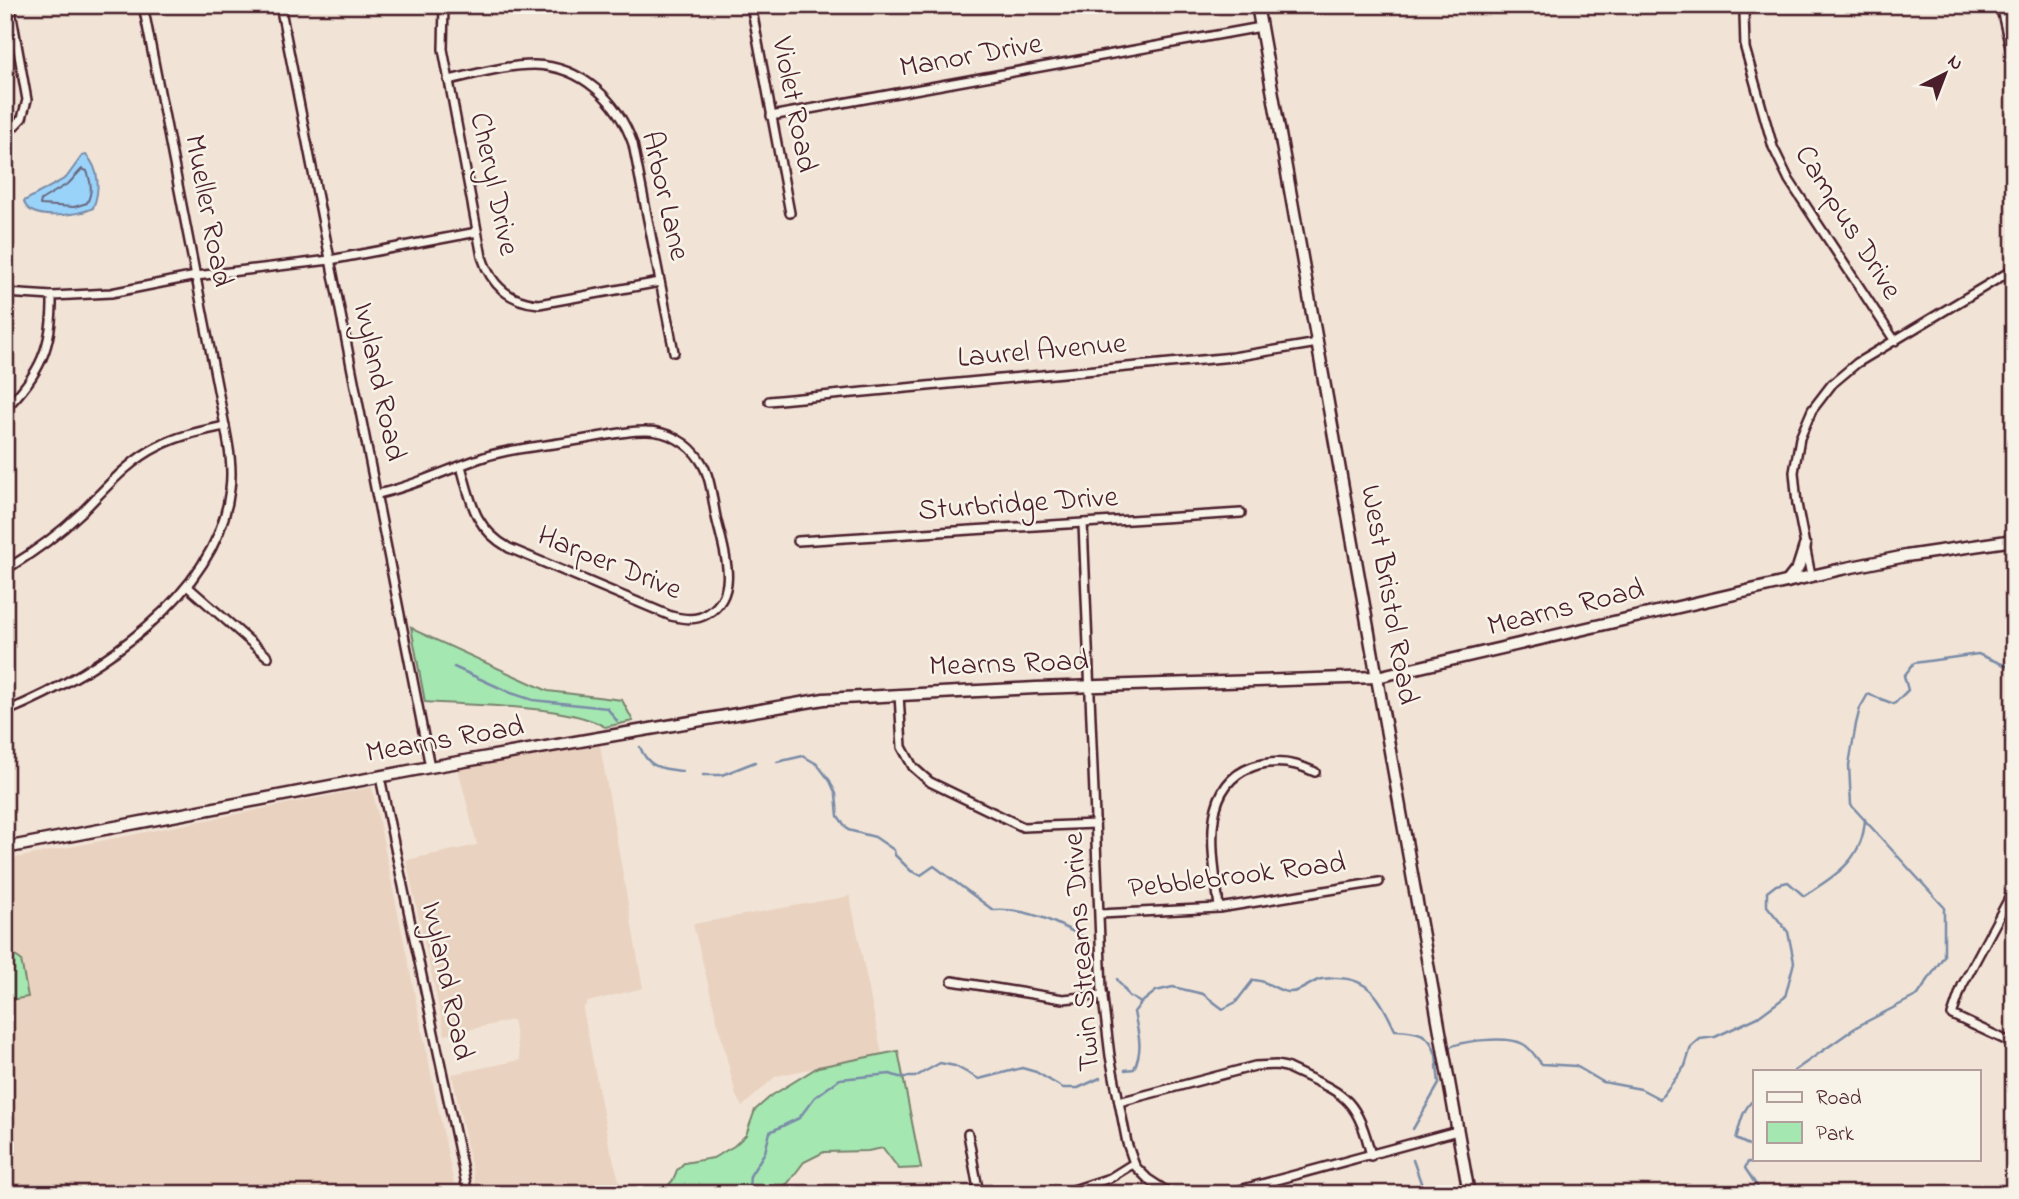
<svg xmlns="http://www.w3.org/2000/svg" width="2019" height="1199" viewBox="0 0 2019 1199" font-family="'Indie Flower',sans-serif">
<rect width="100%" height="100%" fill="#f1e4d6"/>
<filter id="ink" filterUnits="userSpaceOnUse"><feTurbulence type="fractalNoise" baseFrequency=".0143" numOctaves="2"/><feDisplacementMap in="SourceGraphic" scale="14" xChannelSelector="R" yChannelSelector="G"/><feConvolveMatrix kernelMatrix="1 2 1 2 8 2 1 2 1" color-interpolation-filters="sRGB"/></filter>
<g filter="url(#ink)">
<g fill="#ead2c0">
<path d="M 600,745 L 643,988 L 588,1002 L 583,1009 L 609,1144 L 623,1194 L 477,1194 L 452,1074 L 520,1060 L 513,1020 L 445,1035 L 406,860 L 477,845 L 458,768 Z"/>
<path d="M 372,787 L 456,1194 L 5,1194 L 5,860 Z"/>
<path d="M 850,896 L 882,1054 L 776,1076 L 742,1107 L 736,1096 L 693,924 Z"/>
</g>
<g fill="#a5e7b1" stroke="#78836e" stroke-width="2">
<path d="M 411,627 L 416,631 L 548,691 L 622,700 L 633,721 L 605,727 C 567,704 472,706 425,702 Z"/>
<path d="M 5,949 L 21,960 L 28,997 L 5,1001 Z"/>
<path d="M 898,1051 L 921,1168 L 899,1169 L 883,1148 L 868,1151 L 824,1152 L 804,1162 L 788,1183 L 771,1194 L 661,1194 L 673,1180 L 677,1170 L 684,1163 L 713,1158 L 734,1146 L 746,1135 L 755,1110 L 771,1096 L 818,1067 Z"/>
</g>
<path fill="#9ad3fa" stroke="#7a8ba7" stroke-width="2" d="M 86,155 C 100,169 100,191 93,208 C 78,216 28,222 24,201 L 66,178 L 82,156 Z"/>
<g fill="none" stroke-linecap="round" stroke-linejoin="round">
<path stroke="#6a677e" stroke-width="2" d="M 82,169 L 87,171 C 91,183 93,191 87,203 L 74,207 L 40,205 L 41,200 L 69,183 Z"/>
<g stroke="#7a8ba7" stroke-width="2.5">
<path d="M 454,667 L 511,693 L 533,700 L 607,708 L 617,721"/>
<path d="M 640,747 C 648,768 662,769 682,771"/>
<path d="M 777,762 L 803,756 L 817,764 L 830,781 L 836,794 L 838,816 L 848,830 L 875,837 L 894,850 L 895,855 L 911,871 L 921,875 L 934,866 L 993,910 C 1028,907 1059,924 1089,940"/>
<path d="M 703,775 L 722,775 L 755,762"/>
<path d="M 1117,979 L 1129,996 L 1141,1003"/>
<path d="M 1447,1049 C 1460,1040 1508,1036 1523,1044 C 1531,1048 1536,1058 1542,1064 L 1576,1066 L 1603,1082 L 1641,1089 L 1660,1099 L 1685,1066 L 1691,1047 L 1700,1039 L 1715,1037 L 1758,1017 L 1785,997 L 1794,962 L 1788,932 L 1767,906 L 1767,892 L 1776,885 L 1788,882 L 1804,896 C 1836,875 1863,860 1865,819"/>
<path d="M 1125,1070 L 1134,1069 C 1144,1047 1138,1034 1134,1012 L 1141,1003 L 1156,991 L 1173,987 L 1203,994 L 1223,1009 L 1236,1002 L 1253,980 C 1266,979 1276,991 1288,992 C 1299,993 1309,984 1318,980 C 1323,978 1329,979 1334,978 C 1371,977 1381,1001 1395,1030 C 1417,1031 1430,1032 1436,1055"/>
<path d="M 1794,1071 L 1858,1026 L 1918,995 L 1944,956 L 1944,907 L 1851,805 L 1849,765 L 1856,724 L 1860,708 L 1868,694 L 1894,704 L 1908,690 L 1904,676 L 1914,663 L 1978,654 L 2014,669"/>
<path d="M 1755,1099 C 1742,1108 1740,1125 1736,1139 L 1755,1148"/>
<path d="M 1413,1129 L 1439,1084 L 1436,1055 L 1441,1052"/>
<path d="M 1413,1160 L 1425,1194"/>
<path d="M 744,1194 L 749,1187 L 750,1176 L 765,1152 L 770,1132 L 799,1118 L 815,1097 L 840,1079 L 890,1074 L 899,1077 L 915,1077 L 940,1063 L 955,1066 L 979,1079 L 1022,1068 L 1036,1072 L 1063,1088 L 1078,1088 L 1100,1078"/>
<path d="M 1762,1194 L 1745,1168 L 1748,1162 L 1766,1163 L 1770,1161 L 1769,1159"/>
</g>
<g stroke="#4a1f2b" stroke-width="12">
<g id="street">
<path d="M 280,5 L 430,767"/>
<path d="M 444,5 L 443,49 L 482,257 C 491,285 510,302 539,304 L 660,282"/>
<path d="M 751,5 L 790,213"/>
<path d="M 1747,5 L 1744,13 L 1745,48 L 1773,147 L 1789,180 L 1895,341"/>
<path d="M 2000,5 L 2014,64"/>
<path d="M 448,80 C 476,74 506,65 534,65 C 582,66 618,101 633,144 L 674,352"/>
<path d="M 771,116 L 1261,27"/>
<path d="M 5,136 L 22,118 L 27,100 L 10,5"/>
<path d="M 5,293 L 52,296 L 111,293 L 196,276 L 330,260 L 477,232"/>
<path d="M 769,401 L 1233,357 L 1318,343"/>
<path d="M 5,409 C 40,374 53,346 52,296"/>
<path d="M 378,494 C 415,486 448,469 484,457 C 511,448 544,446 573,441 C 597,438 623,430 647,431 C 668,431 689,443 700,460 C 711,476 712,498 716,517 C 723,548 742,594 707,614 C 696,621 684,619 671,616 L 509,548 C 474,528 471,502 461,466"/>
<path d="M 1083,523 L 1102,990 L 1110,1056 L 1127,1143 L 1135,1166 L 1148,1179 L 1171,1194"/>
<path d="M 798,541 L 1241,513"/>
<path d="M 5,570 C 33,553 59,534 82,512 C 106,488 128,461 159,446 C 180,435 202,431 225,426"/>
<path d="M 1811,576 L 1797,504 L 1794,472 L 1800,438 L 1812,410 L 1832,384 L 1857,363 L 2014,269"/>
<path d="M 187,586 L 268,657"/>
<path d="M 899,694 L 902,747 L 913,767 L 930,782 L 1023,827 L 1095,824"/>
<path d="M 5,712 C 96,674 218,596 230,489 C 233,468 229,447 225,426 L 143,5"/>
<path d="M 380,777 L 468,1194"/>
<path d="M 2014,889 L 1962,986 L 1952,1015 L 2014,1044"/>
<path d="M 1219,908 C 1215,863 1196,787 1252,767 C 1274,759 1294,762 1315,772"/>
<path d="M 1100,914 L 1219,908 L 1379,882"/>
<path d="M 952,981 L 1063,999 L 1103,995"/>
<path d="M 1119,1102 L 1255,1066 L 1276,1065 L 1286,1067 C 1339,1093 1357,1092 1371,1156"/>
<path d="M 968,1134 L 979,1194"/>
<path d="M 1061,1194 L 1110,1178 L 1134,1163"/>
<path d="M 1225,1194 L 1457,1131"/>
</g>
</g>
<g stroke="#4a1f2b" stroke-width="15">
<g id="secondary">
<path d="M 1257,5 L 1469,1194"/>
<path d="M 1787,582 L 1798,568 L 1805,546"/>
<path d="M 5,848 L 430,767 L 824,699 L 1036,688 L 1377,677 L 1842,569 L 1906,556 L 2014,540"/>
</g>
</g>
<use href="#street" stroke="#f7f3e8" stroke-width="7"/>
<use href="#secondary" stroke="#f7f3e8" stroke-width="10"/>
</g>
</g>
<g text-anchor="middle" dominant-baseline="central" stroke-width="5" stroke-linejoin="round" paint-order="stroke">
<g font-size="30" fill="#4a1f2b" stroke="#f7f3e8">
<text transform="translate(971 57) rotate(-10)">Manor Drive</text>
<text transform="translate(793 105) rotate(79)">Violet Road</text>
<text transform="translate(493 184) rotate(78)">Cheryl Drive</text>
<text transform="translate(664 196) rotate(77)">Arbor Lane</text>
<text transform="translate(207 211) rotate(79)">Mueller Road</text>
<text transform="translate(1847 223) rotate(58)">Campus Drive</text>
<text transform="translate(1042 352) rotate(-5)">Laurel Avenue</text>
<text transform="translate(378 382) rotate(78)">Ivyland Road</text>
<text transform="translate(1018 505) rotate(-4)">Sturbridge Drive</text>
<text transform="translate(609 564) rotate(22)">Harper Drive</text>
<text transform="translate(1388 595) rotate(80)">West Bristol Road</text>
<text transform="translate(1566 609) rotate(-14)">Mearns Road</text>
<text transform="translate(1009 665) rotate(-2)">Mearns Road</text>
<text transform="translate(445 741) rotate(-10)">Mearns Road</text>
<text transform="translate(1237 877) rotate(-7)">Pebblebrook Road</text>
<text transform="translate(1083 952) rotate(-94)">Twin Streams Drive</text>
<text transform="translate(446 981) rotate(78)">Ivyland Road</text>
</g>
</g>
<rect width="2019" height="1199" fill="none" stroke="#f7f3e8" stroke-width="28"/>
<rect x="14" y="14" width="1991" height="1171" fill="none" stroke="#4a1f2b" stroke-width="2.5" filter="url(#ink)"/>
<rect x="1753" y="1070" width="228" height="91" fill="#f7f3e8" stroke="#b29e9c" stroke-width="2"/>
<rect x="1767" y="1092" width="35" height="10" fill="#f7f3e8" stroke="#b29e9c" stroke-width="2"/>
<text x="1816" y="1104" font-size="21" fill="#4a1f2b">Road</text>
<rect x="1767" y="1122" width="35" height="21" fill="#a5e7b1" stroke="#b29e9c" stroke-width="2"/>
<text x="1816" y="1140" font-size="21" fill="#4a1f2b">Park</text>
<g transform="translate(1945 74) rotate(42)" stroke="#f7f3e8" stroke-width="5" paint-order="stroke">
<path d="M0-5L12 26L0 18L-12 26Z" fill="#4a1f2b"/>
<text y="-10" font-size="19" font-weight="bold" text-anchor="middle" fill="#4a1f2b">N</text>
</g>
</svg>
